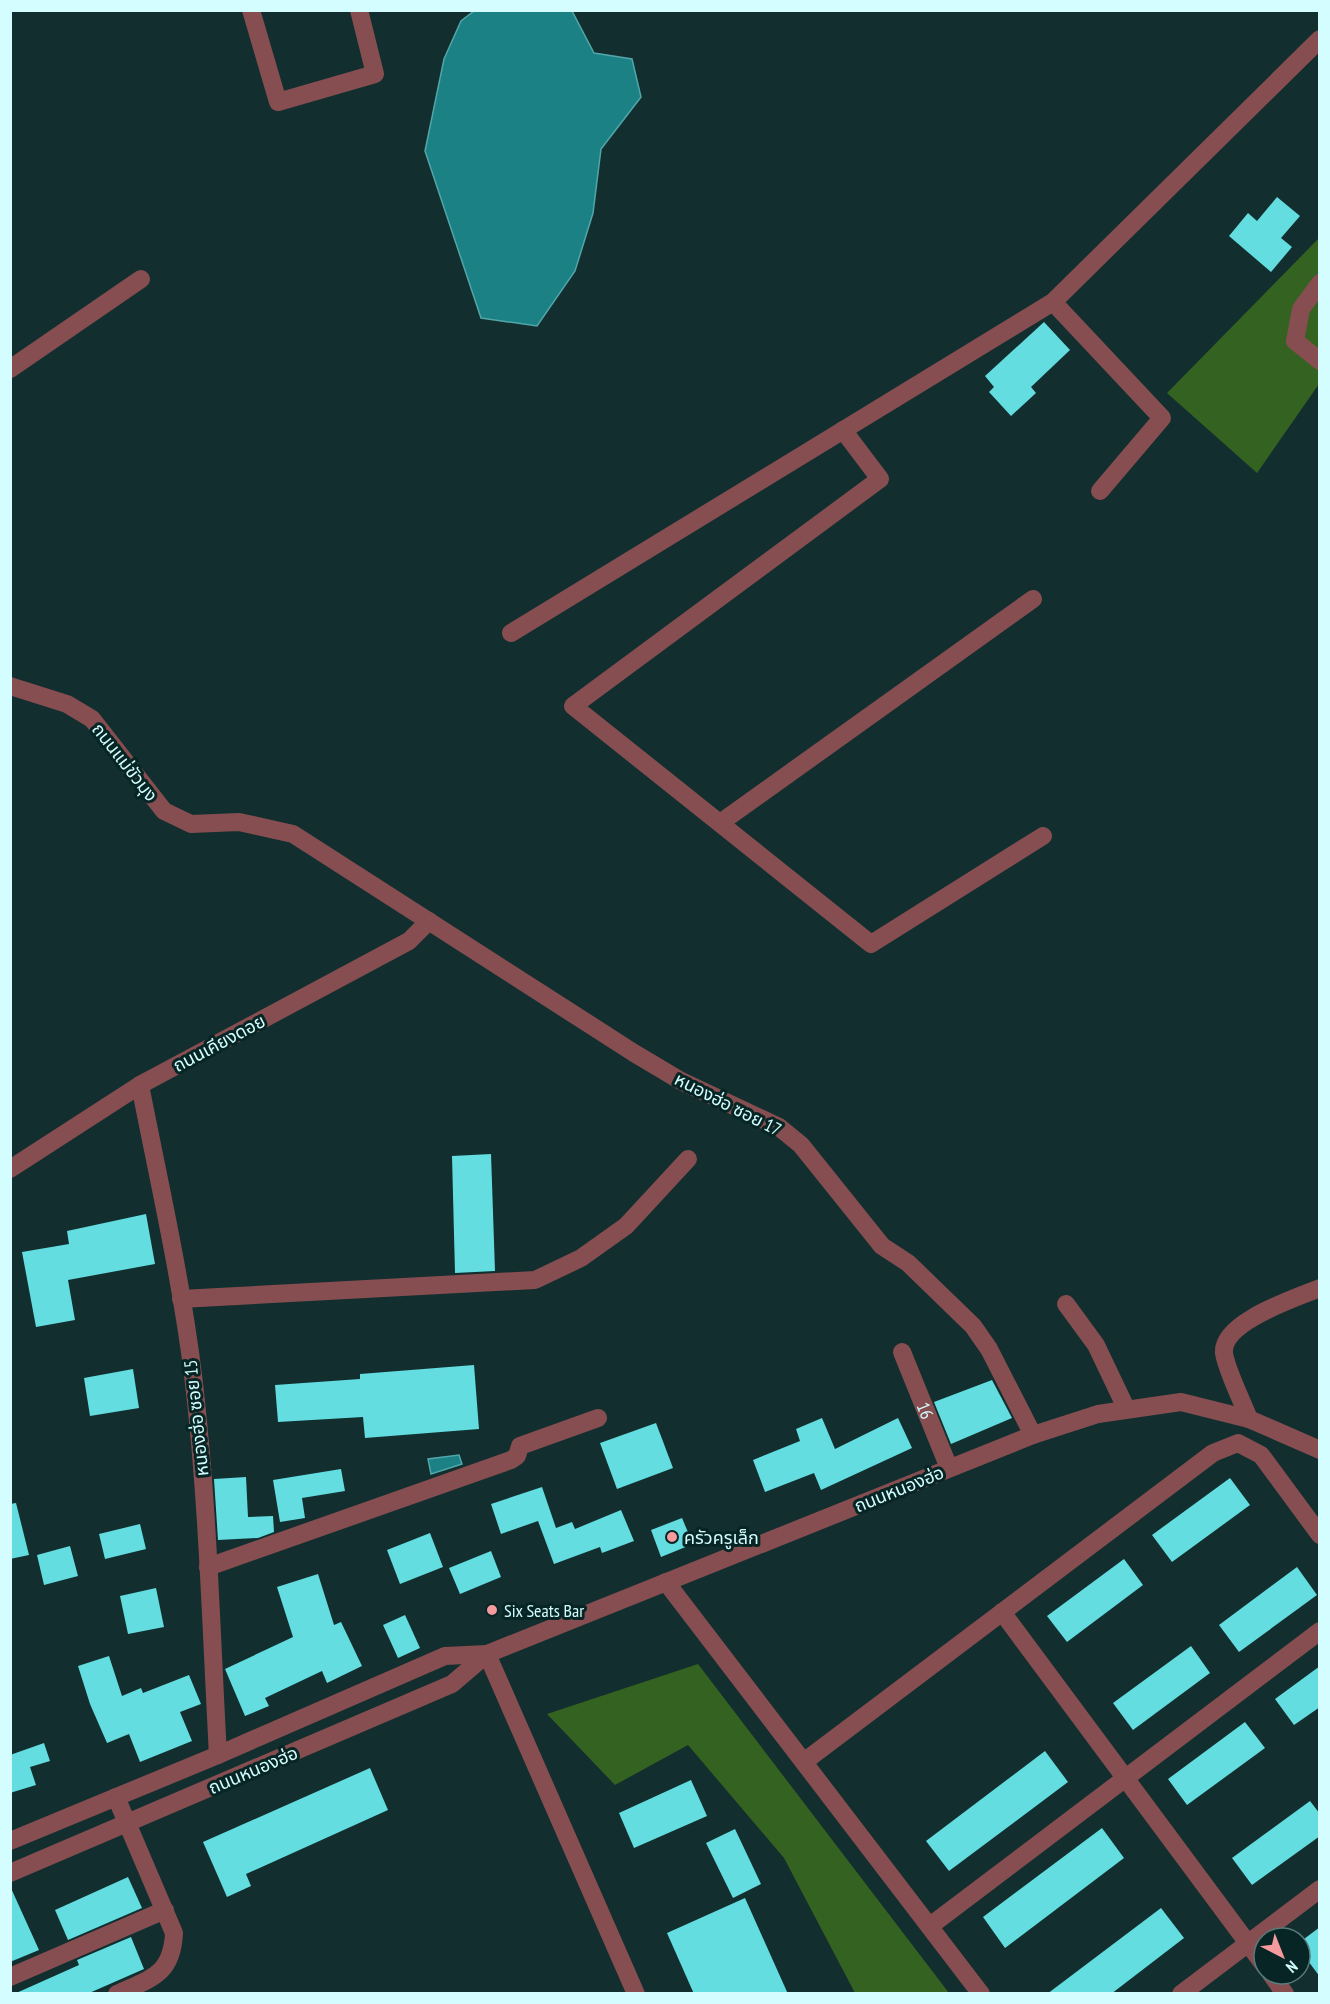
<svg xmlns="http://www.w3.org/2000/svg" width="1330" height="2004" viewBox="0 0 1330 2004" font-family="'PT Sans Narrow','Noto Sans Thai',sans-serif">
<rect width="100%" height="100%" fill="#122e2f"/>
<g fill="#346220">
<path d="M 1319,238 L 1319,384 L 1257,473 L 1167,393 Z"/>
<path d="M 698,1664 L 949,1993 L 855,1993 L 784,1858 L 688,1745 L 615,1785 L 547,1714 Z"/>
</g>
<g fill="#1b8184" stroke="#52a6a9" stroke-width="1.5">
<path d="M 474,11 L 572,11 L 594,53 L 632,59 L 641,97 L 601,149 L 593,213 L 575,271 L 537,326 L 481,318 L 425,151 L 444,59 L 461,21 Z"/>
<path d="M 459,1455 L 462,1464 L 431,1474 L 428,1459 Z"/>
</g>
<g fill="#63dde0">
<path d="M 1277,197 L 1300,216 L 1281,238 L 1292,247 L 1271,272 L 1229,236 L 1248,213 L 1257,221 Z"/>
<path d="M 1044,322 L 1070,350 L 1031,387 L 1036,393 L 1011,416 L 989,392 L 994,387 L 985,376 Z"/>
<path d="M 491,1154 L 495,1271 L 455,1273 L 452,1156 Z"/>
<path d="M 146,1214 L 155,1264 L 68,1280 L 75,1320 L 36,1327 L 22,1252 L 69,1244 L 67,1231 Z"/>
<path d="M 474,1365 L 479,1429 L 365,1438 L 363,1417 L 278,1422 L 275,1385 L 360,1379 L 360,1374 Z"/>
<path d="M 133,1369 L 139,1408 L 90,1416 L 84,1378 Z"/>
<path d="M 992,1380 L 1012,1418 L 951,1444 L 934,1402 Z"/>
<path d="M 822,1418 L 835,1449 L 898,1418 L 912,1448 L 821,1490 L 814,1473 L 765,1492 L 753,1460 L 800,1441 L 796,1429 Z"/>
<path d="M 656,1423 L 673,1468 L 617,1489 L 600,1443 Z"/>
<path d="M 341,1469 L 345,1491 L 302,1498 L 305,1518 L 280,1522 L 273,1480 Z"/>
<path d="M 246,1477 L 248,1517 L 273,1516 L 274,1532 L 258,1538 L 218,1540 L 214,1479 Z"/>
<path d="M 1230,1478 L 1250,1505 L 1172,1562 L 1152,1535 Z"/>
<path d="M 542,1487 L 556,1528 L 572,1522 L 575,1529 L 621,1510 L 634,1541 L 602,1553 L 600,1547 L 554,1564 L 538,1521 L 501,1534 L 491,1504 Z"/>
<path d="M 16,1503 L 29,1555 L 10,1559 L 10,1504 Z"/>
<path d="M 682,1518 L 693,1544 L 661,1557 L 651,1530 Z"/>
<path d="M 140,1524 L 146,1549 L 105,1559 L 99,1534 Z"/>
<path d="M 430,1533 L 443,1567 L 400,1584 L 387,1550 Z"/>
<path d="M 70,1546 L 78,1576 L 44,1585 L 37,1555 Z"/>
<path d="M 491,1551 L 501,1577 L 460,1594 L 449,1568 Z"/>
<path d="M 1124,1559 L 1143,1585 L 1067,1642 L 1047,1616 Z"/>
<path d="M 1297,1567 L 1317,1595 L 1239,1652 L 1219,1625 Z"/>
<path d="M 318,1574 L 334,1625 L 341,1622 L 362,1666 L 327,1683 L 322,1671 L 265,1698 L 269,1706 L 245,1716 L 225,1669 L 293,1637 L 277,1587 Z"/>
<path d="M 156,1588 L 164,1627 L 128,1634 L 120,1596 Z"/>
<path d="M 405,1615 L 420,1648 L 398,1658 L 383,1625 Z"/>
<path d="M 1191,1646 L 1210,1673 L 1133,1730 L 1113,1703 Z"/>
<path d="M 109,1656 L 122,1696 L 141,1688 L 143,1693 L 189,1675 L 201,1704 L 180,1712 L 192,1741 L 140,1762 L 129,1734 L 107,1743 L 90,1704 L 78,1666 Z"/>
<path d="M 1320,1666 L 1320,1707 L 1294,1725 L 1275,1699 Z"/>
<path d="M 1245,1722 L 1265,1748 L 1187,1805 L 1168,1779 Z"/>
<path d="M 44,1743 L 50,1761 L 30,1767 L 36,1785 L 10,1793 L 10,1755 Z"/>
<path d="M 1045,1751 L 1068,1782 L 949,1871 L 926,1841 Z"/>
<path d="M 370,1768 L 388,1810 L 246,1874 L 251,1886 L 227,1897 L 203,1842 Z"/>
<path d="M 691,1780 L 707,1816 L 634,1848 L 619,1813 Z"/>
<path d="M 1310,1801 L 1320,1814 L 1320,1836 L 1252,1885 L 1232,1858 Z"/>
<path d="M 1102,1828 L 1124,1858 L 1005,1948 L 983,1917 Z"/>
<path d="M 735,1829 L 761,1884 L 733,1898 L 706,1843 Z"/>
<path d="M 128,1877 L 142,1908 L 68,1940 L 55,1910 Z"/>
<path d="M 10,1886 L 39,1950 L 10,1962 Z"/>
<path d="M 745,1898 L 788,1994 L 694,1994 L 667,1933 Z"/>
<path d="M 1161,1908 L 1184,1938 L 1111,1994 L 1047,1994 Z"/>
<path d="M 1320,1927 L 1320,1977 L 1300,1950 L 1300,1942 Z"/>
<path d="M 131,1937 L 144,1969 L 87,1994 L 14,1994 L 79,1965 L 77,1960 Z"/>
</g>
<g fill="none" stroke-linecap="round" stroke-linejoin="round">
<g stroke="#864e50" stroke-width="18">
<path d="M 251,10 L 278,102 L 375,74 L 359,10"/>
<path d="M 1320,283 L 1301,309 L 1295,341 L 1320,361"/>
<path d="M 1053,302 L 1162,418 L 1100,491"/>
<path d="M 10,369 L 141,279"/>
<path d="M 843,430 L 880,479 L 573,706 L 871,944 L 1043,836"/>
<path d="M 511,633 L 1053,302 L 1320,39"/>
<path d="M 10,686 L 67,704 L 92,719 L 164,811 L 191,824 L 239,822 L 293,834 L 634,1053 L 681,1081 L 779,1127 L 801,1145 L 882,1246 L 908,1263 L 973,1326 L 989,1349 L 1033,1435"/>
<path d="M 720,823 L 1033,599"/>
<path d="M 140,1085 C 159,1182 181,1278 193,1375 C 208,1501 211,1629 218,1755"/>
<path d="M 10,1169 L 140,1085 L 409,941 L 429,921"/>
<path d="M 181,1299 L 535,1280 L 581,1258 L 626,1226 L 688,1159"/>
<path d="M 1066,1304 L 1096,1345 L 1126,1408"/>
<path id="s1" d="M 902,1352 L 949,1468"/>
<path d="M 1249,1419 C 1243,1403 1226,1369 1224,1353 C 1221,1322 1296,1298 1320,1288"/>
<path d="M 208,1567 L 511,1460 L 517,1456 L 520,1446 L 598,1418"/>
<path d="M 666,1582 L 981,1994"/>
<path d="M 1002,1612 L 1264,1965"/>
<path d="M 487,1654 L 636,1994"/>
<path d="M 805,1761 L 1213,1453 L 1238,1443 L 1261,1455 L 1320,1535"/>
<path d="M 116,1797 L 174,1933 C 172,1975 151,1978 117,1994"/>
<path d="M 10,1841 L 218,1755 L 445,1656 L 487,1654"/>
<path d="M 10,1873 L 452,1684 L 487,1654 L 1033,1435 L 1098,1414 L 1181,1402 L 1249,1419 L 1320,1450"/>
<path d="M 930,1926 L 1320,1631"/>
<path d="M 1271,1974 L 1285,1994"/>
<path d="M 10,1977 L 165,1910"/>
<path d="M 1181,1994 L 1320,1889"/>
</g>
</g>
<g fill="#f59b9e" stroke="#072525" stroke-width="2">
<circle cx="672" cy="1537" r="6"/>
<circle cx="492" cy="1610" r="6"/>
</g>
<g text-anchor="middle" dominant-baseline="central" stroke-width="6" stroke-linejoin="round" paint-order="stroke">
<g font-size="18" fill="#d3fdfe" stroke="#072525">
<text transform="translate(125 762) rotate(52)">ถนนแม่ขัวมุง</text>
<text transform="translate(219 1043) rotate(-28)">ถนนเคียงดอย</text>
<text transform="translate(728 1104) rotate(27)">หนองฮ่อ ซอย 17</text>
<text stroke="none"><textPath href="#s1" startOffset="63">16</textPath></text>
<text transform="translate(196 1418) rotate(-96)">หนองฮ่อ ซอย 15</text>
<text transform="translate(899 1489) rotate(-22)">ถนนหนองฮ่อ</text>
<text transform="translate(253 1770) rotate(-23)">ถนนหนองฮ่อ</text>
</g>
<g font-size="18" fill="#d3fdfe" stroke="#072525" text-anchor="start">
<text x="684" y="1537">ครัวครูเล็ก</text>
<text x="504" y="1610">Six Seats Bar</text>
</g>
</g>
<rect width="1330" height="2004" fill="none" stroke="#d3fdfe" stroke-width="24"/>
<g transform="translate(1282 1956) rotate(138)"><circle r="28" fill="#072525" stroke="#597b7c" stroke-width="1.5"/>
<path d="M0-4.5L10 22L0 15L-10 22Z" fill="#f59b9e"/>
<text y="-9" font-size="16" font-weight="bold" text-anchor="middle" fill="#d3fdfe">N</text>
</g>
</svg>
